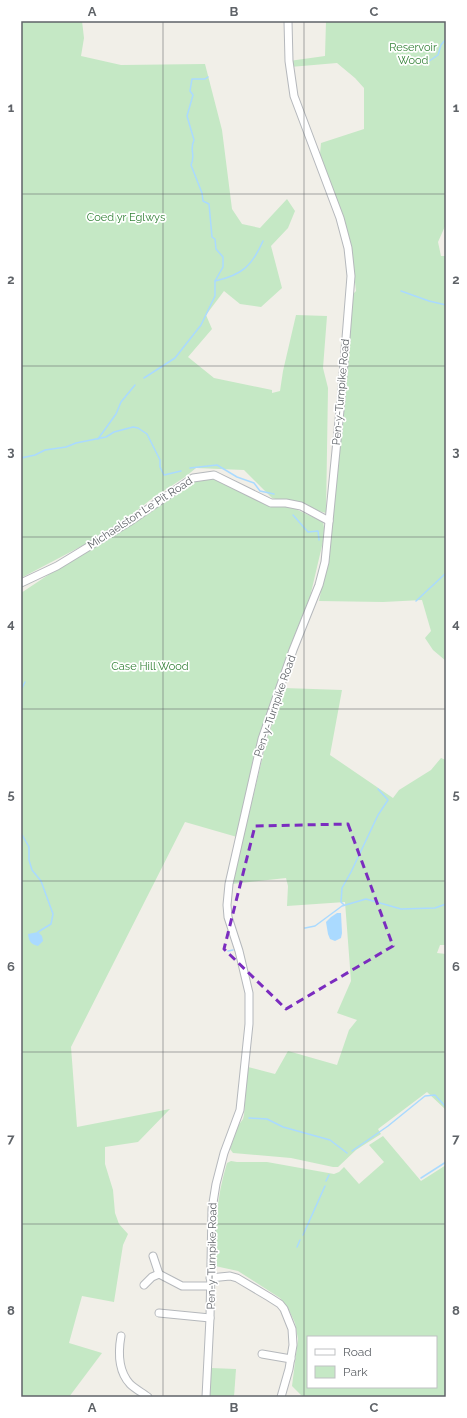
<svg xmlns="http://www.w3.org/2000/svg" width="467" height="1418" viewBox="0 0 467 1418" font-family="Raleway,sans-serif">
<rect width="100%" height="100%" fill="#f1efe8"/>
<g fill="#c5e8c5" fill-rule="evenodd">
<path d="M 21,21 L 82,21 L 84,38 L 81,56 L 121,65 L 205,64 L 222,130 L 232,209 L 242,224 L 260,228 L 287,199 L 295,211 L 288,228 L 271,246 L 282,288 L 261,307 L 240,304 L 224,291 L 206,315 L 212,329 L 188,357 L 214,378 L 272,390 L 272,393 L 280,391 L 283,371 L 296,315 L 327,316 L 323,368 L 328,388 L 326,513 L 272,498 L 244,470 L 196,468 L 185,477 L 150,500 L 135,512 L 118,527 L 21,578 Z"/>
<path d="M 326,21 L 446,21 L 446,224 L 438,242 L 441,256 L 446,256 L 446,661 L 433,650 L 425,638 L 431,631 L 422,600 L 383,602 L 319,601 L 328,557 L 353,294 L 356,291 L 351,245 L 320,154 L 321,143 L 364,129 L 364,88 L 355,78 L 337,63 L 290,67 L 289,61 L 325,56 Z"/>
<path d="M 214,476 L 270,504 L 285,504 L 323,522 L 325,533 L 310,597 L 286,657 L 269,720 L 255,750 L 237,837 L 185,822 L 71,1047 L 77,1127 L 170,1109 L 138,1142 L 105,1147 L 105,1164 L 113,1190 L 115,1213 L 119,1224 L 128,1234 L 123,1245 L 114,1302 L 82,1296 L 69,1343 L 102,1353 L 69,1397 L 21,1397 L 21,593 L 191,480 Z"/>
<path d="M 284,688 L 342,690 L 330,755 L 393,798 L 399,790 L 431,770 L 441,758 L 446,760 L 446,945 L 440,945 L 437,953 L 446,954 L 446,1110 L 427,1092 L 378,1129 L 381,1134 L 356,1150 L 338,1167 L 333,1167 L 291,1158 L 233,1153 L 230,1149 L 238,1126 L 243,1119 L 244,1115 L 248,1067 L 275,1074 L 288,1051 L 337,1065 L 349,1030 L 357,1020 L 337,1013 L 351,981 L 345,902 L 287,906 L 288,886 L 286,878 L 232,884 L 267,739 Z"/>
<path d="M 383,1136 L 421,1181 L 446,1165 L 446,1397 L 303,1397 L 292,1386 L 298,1339 L 295,1323 L 289,1310 L 280,1298 L 238,1271 L 215,1266 C 215,1229 216,1199 227,1163 L 231,1161 L 237,1162 L 267,1162 L 334,1174 L 339,1172 L 344,1167 L 359,1184 L 384,1162 L 369,1145 ZM 308,1337 L 436,1337 L 436,1387 L 308,1387 Z"/>
<path d="M 211,1368 L 236,1369 L 234,1397 L 210,1397 Z"/>
</g>
<g fill="#aadaff">
<path d="M 337,913 L 341,913 L 342,933 L 341,938 L 335,941 L 330,939 L 328,934 L 326,922 L 331,917 Z"/>
<path d="M 38,932 L 42,936 L 43,941 L 38,946 C 31,944 29,942 28,934 Z"/>
</g>
<g fill="none" stroke-linecap="round" stroke-linejoin="round">
<g stroke="#aadaff" stroke-width="1.5">
<path d="M 425,64 L 438,55 L 441,45 L 446,39"/>
<path d="M 215,281 C 242,275 252,266 263,241"/>
<path d="M 401,291 L 429,301 L 446,305"/>
<path d="M 144,378 L 175,358 L 201,325 L 215,296 L 215,281 L 223,267 L 223,257 L 216,249 L 215,239 L 212,237 L 209,204 L 203,201 L 202,193 L 191,165 C 196,154 189,151 194,140 L 187,116 L 193,95 L 190,91 L 192,79 L 205,79 L 208,77"/>
<path d="M 98,439 L 116,414 L 121,402 L 135,385"/>
<path d="M 21,458 L 35,455 L 45,450 L 66,447 L 76,443 L 106,437 L 114,432 L 133,427 L 138,428 L 147,434 L 160,460 L 160,467 L 164,475 L 181,471"/>
<path d="M 190,468 L 217,465 L 237,477 L 254,483 L 260,491 L 274,494"/>
<path d="M 293,515 L 308,532 L 318,531 L 319,540"/>
<path d="M 416,601 L 446,573"/>
<path d="M 21,690 L 25,682"/>
<path d="M 21,833 L 29,847 L 29,860 L 32,870 L 41,881 L 53,914 L 51,924 L 38,932"/>
<path d="M 344,905 L 341,902 L 342,888 L 351,872 L 378,815 L 388,800 L 378,789"/>
<path d="M 305,928 L 315,926 L 342,906 L 366,899 L 401,909 L 435,908 L 446,904"/>
<path d="M 228,951 L 233,950"/>
<path d="M 249,1118 L 267,1119 L 283,1127 L 330,1140 L 347,1153"/>
<path d="M 352,1151 L 388,1126 L 425,1096 L 435,1095 L 446,1107"/>
<path d="M 421,1178 L 446,1162"/>
<path d="M 326,1181 L 329,1175"/>
<path d="M 303,1235 L 325,1186"/>
<path d="M 297,1247 L 300,1240"/>
</g>
<g stroke="#b5b8bc" stroke-width="9">
<g id="minor">
<path d="M 21,583 L 57,566 L 129,522 L 193,478 L 214,475 L 271,503 L 286,503 L 301,506 L 329,521"/>
<path d="M 153,1256 L 159,1274 L 182,1286 L 210,1286"/>
<path d="M 210,1278 L 230,1276 L 237,1278 L 269,1297 L 280,1304 L 284,1309 L 292,1329 L 293,1345 L 289,1369 L 281,1397"/>
<path d="M 144,1285 L 152,1277 L 159,1274"/>
<path d="M 159,1313 L 210,1318"/>
<path d="M 121,1336 C 118,1353 118,1371 130,1384 C 135,1389 143,1393 148,1397"/>
<path d="M 262,1354 L 291,1359"/>
<path d="M 206,1397 L 210,1318 L 212,1209 L 216,1184 L 224,1153 L 240,1110 L 249,1024 L 249,993 L 239,951 L 228,917 L 227,905 L 229,884 L 262,739 L 293,650 L 319,585 L 325,562 L 341,400 L 351,276 L 348,248 L 340,218 L 294,96 L 289,61 L 288,21"/>
</g>
</g>
<use href="#minor" stroke="#fff" stroke-width="7"/>
</g>
<path fill="none" stroke="#7b2cbf" stroke-width="3" stroke-dasharray="8 5" stroke-linejoin="round" d="M 348,824 L 393,946 L 286,1009 L 224,949 L 255,826 Z"/>
<path fill="none" stroke="#5f6368" stroke-width="1" stroke-opacity="0.55" d="M 163,21 L 163,1397M 304,21 L 304,1397M 21,194 L 446,194M 21,366 L 446,366M 21,537 L 446,537M 21,709 L 446,709M 21,881 L 446,881M 21,1052 L 446,1052M 21,1224 L 446,1224"/>
<g text-anchor="middle" dominant-baseline="central" stroke-width="3.5" stroke-linejoin="round" paint-order="stroke">
<g font-size="11" fill="#348238" stroke="#fff">
<text x="413" y="47">Reservoir<tspan x="413" dy="13">Wood</tspan></text>
<text x="126" y="217">Coed yr Eglwys</text>
<text x="150" y="666">Case Hill Wood</text>
</g>
<g font-size="11" fill="#5f6368" stroke="#fff">
<text transform="translate(341 392) rotate(-85)">Pen-y-Turnpike Road</text>
<text transform="translate(140 513) rotate(-33)">Michaelston Le Pit Road</text>
<text transform="translate(275 706) rotate(-71)">Pen-y-Turnpike Road</text>
<text transform="translate(212 1256) rotate(-89)">Pen-y-Turnpike Road</text>
</g>
</g>
<rect width="467" height="1418" fill="none" stroke="#ffffff" stroke-width="44"/>
<rect x="307" y="1336" width="130" height="52" fill="#ffffff" stroke="#bfc1c3"/>
<rect x="315" y="1349" width="20" height="6" fill="#ffffff" stroke="#bfc1c3"/>
<text x="343" y="1356" font-size="12" fill="#5f6368">Road</text>
<rect x="315" y="1366" width="20" height="12" fill="#c5e8c5" stroke="#bfc1c3"/>
<text x="343" y="1376" font-size="12" fill="#5f6368">Park</text>
<rect x="22" y="22" width="423" height="1374" fill="none" stroke="#5f6368" stroke-width="1.5"/>
<g font-size="13" text-anchor="middle" font-weight="bold" fill="#5f6368">
<text x="92" y="16">A</text>
<text x="234" y="16">B</text>
<text x="374" y="16">C</text>
<text x="11" y="112">1</text>
<text x="456" y="112">1</text>
<text x="11" y="284">2</text>
<text x="456" y="284">2</text>
<text x="11" y="456">3</text>
<text x="456" y="456">3</text>
<text x="11" y="628">4</text>
<text x="456" y="628">4</text>
<text x="11" y="799">5</text>
<text x="456" y="799">5</text>
<text x="11" y="971">6</text>
<text x="456" y="971">6</text>
<text x="11" y="1143">7</text>
<text x="456" y="1143">7</text>
<text x="11" y="1315">8</text>
<text x="456" y="1315">8</text>
<text x="92" y="1412">A</text>
<text x="234" y="1412">B</text>
<text x="374" y="1412">C</text>
</g>
</svg>
